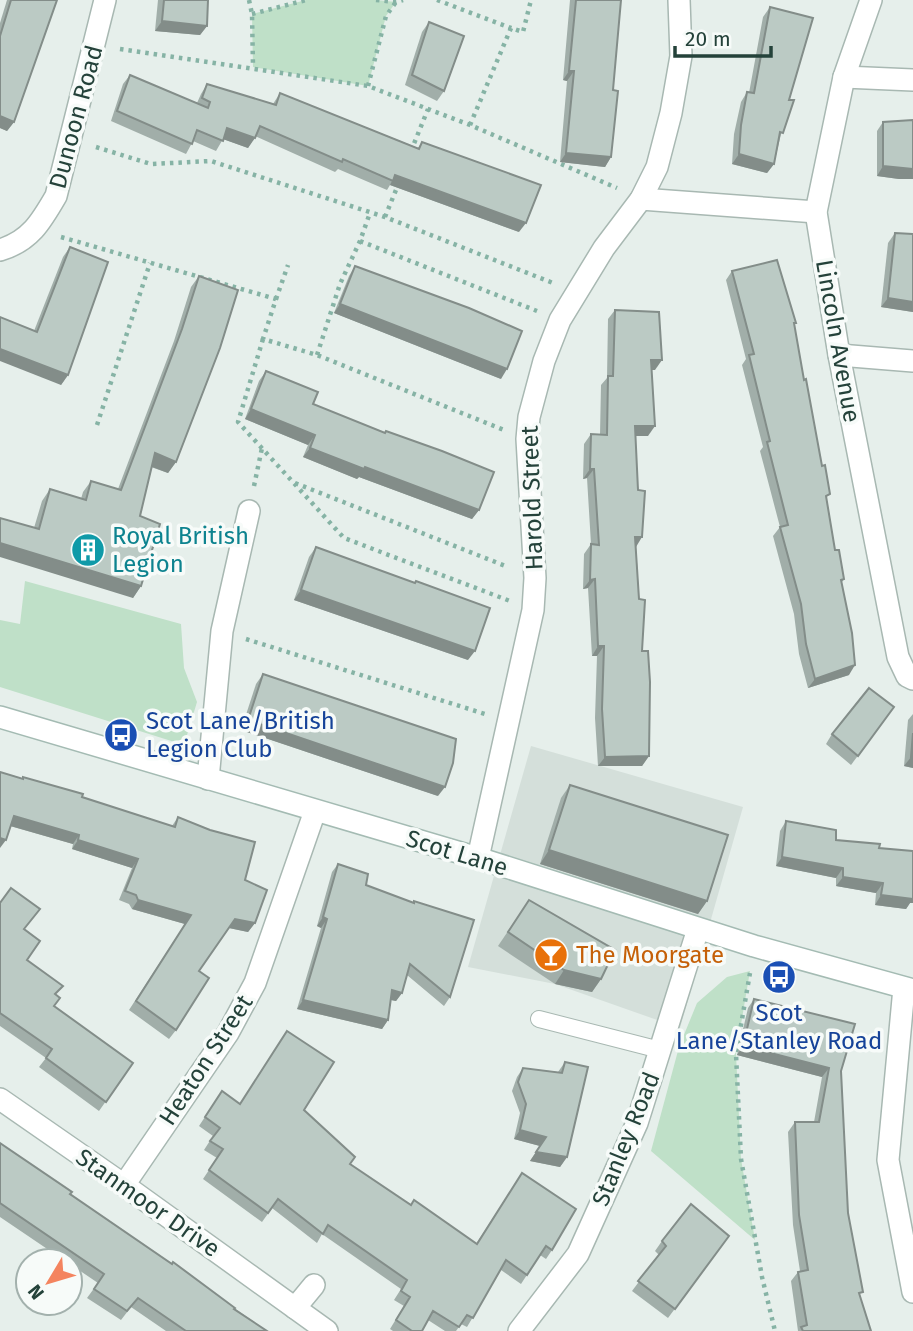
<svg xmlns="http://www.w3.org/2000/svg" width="913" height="1331" viewBox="0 0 913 1331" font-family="'Fira Sans',sans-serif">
<rect width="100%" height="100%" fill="#e6efeb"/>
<path fill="#d4dfda" d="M 531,746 L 743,807 L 680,1028 L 555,984 L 468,967 Z"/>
<g fill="#bfe0c8">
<path d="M 306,0 L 376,0 L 396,2 L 386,16 L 368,86 L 253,67 L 252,14 Z"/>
<path d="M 25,581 L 181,624 L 184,668 L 197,702 L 184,745 L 0,687 L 0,620 L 20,624 Z"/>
<path d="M 750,971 L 736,1054 L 741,1159 L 755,1240 L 651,1151 L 679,1047 L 697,1003 L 727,977 Z"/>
</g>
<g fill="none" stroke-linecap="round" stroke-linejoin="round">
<g stroke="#a8b8b2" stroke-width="18">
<path id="lane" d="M 539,1019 L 660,1050"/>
</g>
<g stroke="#a8b8b2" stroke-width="24">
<g id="street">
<path d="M 871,0 L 844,77 L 816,212 L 839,355 L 898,657 L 907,676 L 913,679"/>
<path d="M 844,77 L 913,80"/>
<path d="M 641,199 L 816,212"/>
<path d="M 0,250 C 30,241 41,222 56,196 L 105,0"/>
<path d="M 839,355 L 913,361"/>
<path d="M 208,779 L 222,631 L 249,511"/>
<path d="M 478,858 L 533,610 L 535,578 L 527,439 L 529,417 L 544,361 L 560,320 L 604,248 L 641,199 L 657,167 L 671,113 L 681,56 L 679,0"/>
<path d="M 904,988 L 888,1160 L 913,1292"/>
<path d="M 0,1099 L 124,1185 L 295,1308"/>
<path d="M 124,1185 L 228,1033 L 255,983 L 315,811"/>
<path d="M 314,1285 L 295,1308 L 327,1331"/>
<path d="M 519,1331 L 578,1254 L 637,1123 L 698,929"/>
</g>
</g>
<g stroke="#a4bbb3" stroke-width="24">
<path id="secondary" d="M 0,717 L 478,858 L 754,946 L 913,990"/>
</g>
<g stroke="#86b3a5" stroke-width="4.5" stroke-dasharray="3.5 5" stroke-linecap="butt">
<path d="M 249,0 L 252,14 L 253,67"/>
<path d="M 376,0 L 396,2 L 403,0"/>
<path d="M 437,0 L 511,28"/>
<path d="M 252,14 L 306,0"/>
<path d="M 120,49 L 368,86 L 470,125 L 617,188"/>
<path d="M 368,86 L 386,16 L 396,2"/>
<path d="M 470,125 L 511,28 L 523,32 L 531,0"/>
<path d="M 96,147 L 151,164 L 211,161 L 385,217 L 553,283"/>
<path d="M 411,151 L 428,109"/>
<path d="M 385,217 L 398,185"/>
<path d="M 61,237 L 276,299 L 263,339 L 317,355 L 504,430"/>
<path d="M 360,241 L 537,311"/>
<path d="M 276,299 L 288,265"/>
<path d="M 263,339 L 238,422 L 344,538 L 510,601"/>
<path d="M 317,355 L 340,284 L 360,241 L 370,213"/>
<path d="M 97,425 L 150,263"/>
<path d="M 295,483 L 508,567"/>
<path d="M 254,486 L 262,448"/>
<path d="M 246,639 L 485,714"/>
<path d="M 750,973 L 736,1054 L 741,1159 L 762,1277 L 775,1331"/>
</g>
<use href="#lane" stroke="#fff" stroke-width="16"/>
<use href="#street" stroke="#fff" stroke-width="21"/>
<use href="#secondary" stroke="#fff" stroke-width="21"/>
</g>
<g fill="#a1aea9">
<path d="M 7,0 L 57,0 L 14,122 L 7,131 L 0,128 L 0,23 Z"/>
<path d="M 158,0 L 208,0 L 207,26 L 200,35 L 155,31 Z"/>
<path d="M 570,0 L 621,0 L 613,90 L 611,157 L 605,167 L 560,162 L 567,81 L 563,80 Z"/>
<path d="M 770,7 L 789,100 L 774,164 L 767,173 L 732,164 L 734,134 L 741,102 L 747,92 L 749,93 L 763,17 Z"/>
<path d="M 429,22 L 444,91 L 437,101 L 405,85 L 422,32 Z"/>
<path d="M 130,75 L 197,103 L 201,94 L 207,84 L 273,104 L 280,93 L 418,148 L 422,142 L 519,232 L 390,185 L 387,190 L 338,169 L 335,172 L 255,136 L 248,148 L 223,139 L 216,151 L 193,141 L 186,154 L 111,121 L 123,84 Z"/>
<path d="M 883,122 L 899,179 L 877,176 L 877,131 Z"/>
<path d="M 895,233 L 913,312 L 881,307 L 888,243 Z"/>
<path d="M 70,247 L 68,375 L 61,385 L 34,331 L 63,257 Z"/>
<path d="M 355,266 L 501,379 L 334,313 L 349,276 Z"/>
<path d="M 732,271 L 794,326 L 835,550 L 844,579 L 842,582 L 849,675 L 808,688 L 799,654 L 794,614 L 773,536 L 780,527 L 760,451 L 763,447 L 742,365 L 746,359 L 726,280 Z"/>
<path d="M 199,276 L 176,462 L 168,473 L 151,467 L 140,516 L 141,586 L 133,598 L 34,528 L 42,501 L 50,489 L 81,499 L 83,492 L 91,481 L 118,489 L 174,341 L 191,287 Z"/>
<path d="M 615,310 L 655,370 L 652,370 L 648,436 L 636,436 L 636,546 L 649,756 L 642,766 L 598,766 L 595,718 L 597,656 L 592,656 L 588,588 L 583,589 L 584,554 L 591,544 L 587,478 L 583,479 L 584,444 L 591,434 L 600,435 L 601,385 L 607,378 L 608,319 Z"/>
<path d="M 266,371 L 313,404 L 479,510 L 472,519 L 359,477 L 357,479 L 303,457 L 308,445 L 245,419 L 259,381 Z"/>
<path d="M 316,547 L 414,583 L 468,660 L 294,600 L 309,557 Z"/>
<path d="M 263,674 L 438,796 L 241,730 L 256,684 Z"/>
<path d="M 894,707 L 851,765 L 826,744 L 832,734 Z"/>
<path d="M 913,714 L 913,768 L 904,766 L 908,720 Z"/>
<path d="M 23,777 L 82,797 L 172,826 L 178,817 L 245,880 L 255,923 L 248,932 L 229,928 L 199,971 L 176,1030 L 169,1039 L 129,1010 L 185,924 L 132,909 L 129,904 L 119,900 L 132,868 L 72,849 L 73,844 L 10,826 Z"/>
<path d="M 570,785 L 707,901 L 698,914 L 540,864 L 561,798 Z"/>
<path d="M 786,821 L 836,840 L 879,848 L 910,903 L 906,909 L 875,905 L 876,893 L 836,886 L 836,878 L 776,866 L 780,831 Z"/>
<path d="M 338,864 L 366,885 L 413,903 L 414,901 L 450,997 L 444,1006 L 407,975 L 402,993 L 396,1001 L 391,1000 L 388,1020 L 382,1029 L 297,1009 L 321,928 L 317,926 L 332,872 Z"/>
<path d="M 529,900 L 601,979 L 592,992 L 555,984 L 498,946 Z"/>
<path d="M 0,903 L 25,930 L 27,960 L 56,995 L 54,1006 L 133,1063 L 99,1111 L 39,1067 L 46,1058 L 0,1026 Z"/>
<path d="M 754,999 L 841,1071 L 848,1213 L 860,1297 L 871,1331 L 798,1331 L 791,1281 L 798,1272 L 800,1271 L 793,1225 L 788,1132 L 795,1122 L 814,1122 L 822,1077 L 737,1055 L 748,1008 Z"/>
<path d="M 565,1062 L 567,1157 L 560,1167 L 530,1161 L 540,1146 L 514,1139 L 520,1113 L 512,1091 L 517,1077 L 523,1068 L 558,1072 Z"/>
<path d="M 222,1091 L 240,1104 L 304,1110 L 350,1164 L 411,1205 L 476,1244 L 522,1173 L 552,1250 L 546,1259 L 540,1255 L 521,1284 L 501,1270 L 467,1327 L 461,1324 L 456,1331 L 445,1331 L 428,1320 L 422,1331 L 393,1331 L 390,1329 L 404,1306 L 394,1300 L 401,1289 L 322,1234 L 317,1243 L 272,1208 L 262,1222 L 203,1179 L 217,1158 L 204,1150 L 213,1136 L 199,1126 Z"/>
<path d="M 0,1143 L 70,1194 L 267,1331 L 166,1331 L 131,1307 L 121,1320 L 87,1298 L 98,1283 L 70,1264 L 70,1261 L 65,1261 L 0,1217 Z"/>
<path d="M 729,1236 L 668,1318 L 632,1291 L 659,1255 L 655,1251 L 662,1241 Z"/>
</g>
<g fill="#838d89">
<path d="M 162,21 L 207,26 L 200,35 L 155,31 Z"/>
<path d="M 569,71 L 574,71 L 567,81 L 563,80 Z"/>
<path d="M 0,116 L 14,122 L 7,131 L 0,128 Z"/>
<path d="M 227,128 L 255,138 L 248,148 L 220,138 Z"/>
<path d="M 566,153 L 611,157 L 605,167 L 560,162 Z"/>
<path d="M 739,154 L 774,164 L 767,173 L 732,164 Z"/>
<path d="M 883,166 L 913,169 L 913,179 L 899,179 L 877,176 Z"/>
<path d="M 395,175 L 526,223 L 519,232 L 390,185 Z"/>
<path d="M 888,298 L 913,302 L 913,312 L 881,307 Z"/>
<path d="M 340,304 L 507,369 L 501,379 L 334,313 Z"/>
<path d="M 0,349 L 68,375 L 61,385 L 0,361 Z"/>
<path d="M 651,360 L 662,360 L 655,370 L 645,370 Z"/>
<path d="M 251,409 L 315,435 L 308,445 L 245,419 Z"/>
<path d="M 635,426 L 655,426 L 648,436 L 629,436 Z"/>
<path d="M 310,448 L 365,467 L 479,510 L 472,519 L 359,477 L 357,479 L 303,457 Z"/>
<path d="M 155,453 L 176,462 L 168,473 L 147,465 Z"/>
<path d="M 590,469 L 594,469 L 587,478 L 583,479 Z"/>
<path d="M 635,537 L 642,537 L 636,547 Z"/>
<path d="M 0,543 L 141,586 L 133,598 L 0,557 Z"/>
<path d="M 595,579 L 588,588 L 583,589 L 590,580 Z"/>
<path d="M 301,590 L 475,651 L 468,660 L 294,600 Z"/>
<path d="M 598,646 L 604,646 L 597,656 L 592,656 Z"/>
<path d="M 855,665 L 849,675 L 808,688 L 815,679 Z"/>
<path d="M 248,720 L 445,787 L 438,796 L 241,730 Z"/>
<path d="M 649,756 L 642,766 L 598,766 L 605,757 Z"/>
<path d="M 911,757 L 913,757 L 913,768 L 904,766 Z"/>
<path d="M 14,816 L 79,835 L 73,844 L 7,825 Z"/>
<path d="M 0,838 L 6,840 L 0,848 Z"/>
<path d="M 78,840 L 138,859 L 132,868 L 72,849 Z"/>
<path d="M 549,850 L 707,901 L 698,914 L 540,864 Z"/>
<path d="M 782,857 L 843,868 L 836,878 L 776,866 Z"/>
<path d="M 843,877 L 883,883 L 876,893 L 836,886 Z"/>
<path d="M 913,894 L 913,903 L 910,903 L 906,909 L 875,905 L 881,895 Z"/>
<path d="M 138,900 L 191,915 L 185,924 L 132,909 Z"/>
<path d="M 323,917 L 327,919 L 321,928 L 317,926 Z"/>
<path d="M 235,919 L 255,923 L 248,932 L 229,928 Z"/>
<path d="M 564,970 L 601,979 L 592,992 L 555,984 Z"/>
<path d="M 392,990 L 402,993 L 396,1001 L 386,999 Z"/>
<path d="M 303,1000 L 388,1020 L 382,1029 L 297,1009 Z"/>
<path d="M 743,1046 L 829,1068 L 822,1077 L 737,1055 Z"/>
<path d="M 520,1130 L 546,1137 L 540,1146 L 514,1139 Z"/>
<path d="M 536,1152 L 567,1157 L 560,1167 L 530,1161 Z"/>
</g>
<g fill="#bbcac4" stroke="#838d89" stroke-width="2">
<path d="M 11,0 L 57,0 L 14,122 L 0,116 L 0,36 Z"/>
<path d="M 164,0 L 208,0 L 207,26 L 162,21 Z"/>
<path d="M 576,0 L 621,0 L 613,90 L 618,91 L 611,157 L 566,153 L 574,71 L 569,71 Z"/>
<path d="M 770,7 L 813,18 L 789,100 L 794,100 L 783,133 L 780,132 L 774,164 L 739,154 L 741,125 L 747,92 L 754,93 Z"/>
<path d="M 429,22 L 464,36 L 444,91 L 412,75 Z"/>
<path d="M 130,75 L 208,108 L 210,102 L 202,98 L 207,84 L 276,105 L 280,93 L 419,149 L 422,142 L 541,185 L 526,223 L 395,175 L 393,181 L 343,159 L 342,162 L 260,126 L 255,138 L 227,128 L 223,141 L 197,130 L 192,144 L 117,111 Z"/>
<path d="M 913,120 L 913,169 L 883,166 L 883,122 Z"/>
<path d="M 895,233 L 913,234 L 913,302 L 888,298 Z"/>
<path d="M 70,247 L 108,262 L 68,375 L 0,349 L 0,317 L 37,332 Z"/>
<path d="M 777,260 L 796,323 L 794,323 L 804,380 L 806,379 L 822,466 L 825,465 L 830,494 L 826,496 L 835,550 L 839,550 L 844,579 L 841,580 L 852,633 L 855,665 L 815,679 L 806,644 L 801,604 L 780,527 L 788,525 L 767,442 L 770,441 L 749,355 L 754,354 L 732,271 Z"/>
<path d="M 355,266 L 469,308 L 522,331 L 507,369 L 340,304 Z"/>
<path d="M 199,276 L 238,290 L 220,348 L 176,462 L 155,453 L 140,516 L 160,524 L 141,586 L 0,543 L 0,518 L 39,529 L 50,489 L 86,500 L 91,481 L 121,490 L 182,329 Z"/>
<path d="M 615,310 L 659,312 L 662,360 L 651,360 L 655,426 L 635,426 L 638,490 L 645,491 L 642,537 L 635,537 L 639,599 L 645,600 L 642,651 L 648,651 L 650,682 L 649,756 L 605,757 L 602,709 L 604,646 L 598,646 L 595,579 L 590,580 L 591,544 L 599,545 L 594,469 L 590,469 L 591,434 L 607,435 L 608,376 L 613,376 Z"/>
<path d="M 266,371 L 318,392 L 313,404 L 385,433 L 386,431 L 442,451 L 494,472 L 479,510 L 365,467 L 364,469 L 310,448 L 315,435 L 251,409 Z"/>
<path d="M 316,547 L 415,583 L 416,581 L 490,608 L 475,651 L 301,590 Z"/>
<path d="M 263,674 L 456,739 L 453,763 L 445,787 L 248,720 Z"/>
<path d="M 869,688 L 894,707 L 858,756 L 832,734 Z"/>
<path d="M 913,733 L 913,757 L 911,757 Z"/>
<path d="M 0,772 L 23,779 L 23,777 L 83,794 L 82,797 L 175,827 L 178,817 L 210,830 L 255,842 L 245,880 L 267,890 L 255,923 L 235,919 L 199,971 L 209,978 L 176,1030 L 136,1001 L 191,915 L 138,900 L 136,895 L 125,891 L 138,859 L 78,840 L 79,835 L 14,816 L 6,840 L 0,838 Z"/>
<path d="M 570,785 L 728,835 L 707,901 L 549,850 Z"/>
<path d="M 786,821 L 836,830 L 836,840 L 880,844 L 879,848 L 913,851 L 913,899 L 881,895 L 883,883 L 843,877 L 843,868 L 782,857 Z"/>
<path d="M 338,864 L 368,874 L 366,885 L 414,903 L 414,901 L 474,920 L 450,997 L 410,964 L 402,993 L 392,990 L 388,1020 L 303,1000 L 327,919 L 323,917 Z"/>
<path d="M 11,888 L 40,909 L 24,929 L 40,941 L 27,960 L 63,986 L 55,994 L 60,998 L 54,1006 L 133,1063 L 106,1102 L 46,1058 L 52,1049 L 0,1013 L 0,903 Z"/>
<path d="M 529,900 L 615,950 L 601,979 L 564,970 L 508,932 Z"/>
<path d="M 754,999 L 855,1024 L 841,1071 L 848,1213 L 863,1292 L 859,1293 L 871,1331 L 803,1331 L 801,1327 L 807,1325 L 798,1272 L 808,1270 L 799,1215 L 795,1122 L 819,1122 L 829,1068 L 743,1046 Z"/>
<path d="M 287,1031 L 334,1062 L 304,1110 L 355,1157 L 350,1164 L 411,1205 L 414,1200 L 477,1244 L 522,1173 L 576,1209 L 552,1250 L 546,1246 L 527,1275 L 506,1260 L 473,1318 L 467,1315 L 459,1327 L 433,1311 L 422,1331 L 412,1331 L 396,1320 L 410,1297 L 401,1291 L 407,1280 L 328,1225 L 323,1234 L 278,1199 L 268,1213 L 209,1170 L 223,1149 L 210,1141 L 220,1128 L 205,1117 L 222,1091 L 240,1104 Z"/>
<path d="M 565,1062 L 588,1067 L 567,1157 L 536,1152 L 546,1137 L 520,1130 L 526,1104 L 518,1082 L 523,1068 L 562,1073 Z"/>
<path d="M 0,1143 L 72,1192 L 70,1194 L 172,1264 L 173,1262 L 235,1308 L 234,1309 L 267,1331 L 186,1331 L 138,1298 L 127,1311 L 94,1289 L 104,1274 L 0,1203 Z"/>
<path d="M 691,1204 L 729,1236 L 675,1309 L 638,1281 L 666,1246 L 662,1241 Z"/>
</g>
<defs>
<g id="building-disc" transform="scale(1.75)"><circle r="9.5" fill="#0f9aa8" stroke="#f7fbf9"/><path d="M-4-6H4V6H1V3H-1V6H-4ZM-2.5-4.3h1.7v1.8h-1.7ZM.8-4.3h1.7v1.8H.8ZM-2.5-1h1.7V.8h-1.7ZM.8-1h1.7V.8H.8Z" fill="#fff"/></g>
<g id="bus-disc" transform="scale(1.75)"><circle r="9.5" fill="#1a4fb4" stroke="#f7fbf9"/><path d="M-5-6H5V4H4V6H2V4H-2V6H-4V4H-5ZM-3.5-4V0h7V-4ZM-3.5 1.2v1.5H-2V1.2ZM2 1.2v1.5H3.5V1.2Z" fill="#fff"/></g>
<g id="bar-disc" transform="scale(1.75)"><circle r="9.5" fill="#e8710a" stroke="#f7fbf9"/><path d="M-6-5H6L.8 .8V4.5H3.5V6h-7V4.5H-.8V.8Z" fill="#fff"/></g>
</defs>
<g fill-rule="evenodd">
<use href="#building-disc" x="88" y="550"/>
<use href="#bus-disc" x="121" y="735"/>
<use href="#bar-disc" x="551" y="955"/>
<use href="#bus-disc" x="779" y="977"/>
</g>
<g text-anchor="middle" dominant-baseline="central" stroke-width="7" stroke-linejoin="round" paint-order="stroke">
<g font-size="24" fill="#24423a" stroke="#f7fbf9">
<text transform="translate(76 117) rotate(-75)">Dunoon Road</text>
<text transform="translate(838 341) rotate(80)">Lincoln Avenue</text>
<text transform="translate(532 498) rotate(-92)">Harold Street</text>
<text transform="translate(457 853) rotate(17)">Scot Lane</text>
<text transform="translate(206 1060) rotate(-57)">Heaton Street</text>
<text transform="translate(626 1139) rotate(-68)">Stanley Road</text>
<text transform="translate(148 1203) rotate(35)">Stanmoor Drive</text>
</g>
<g font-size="24" fill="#0d838f" stroke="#f7fbf9" text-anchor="start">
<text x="112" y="536">Royal British<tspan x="112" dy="28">Legion</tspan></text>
</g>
<g font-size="24" fill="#164399" stroke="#f7fbf9" text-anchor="start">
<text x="146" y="721">Scot Lane/British<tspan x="146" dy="28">Legion Club</tspan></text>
<text x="779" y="1013" text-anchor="middle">Scot<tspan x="779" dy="28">Lane/Stanley Road</tspan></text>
</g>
<g font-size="24" fill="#c56008" stroke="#f7fbf9" text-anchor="start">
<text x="576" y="955">The Moorgate</text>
</g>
</g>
<g transform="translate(49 1282) rotate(232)"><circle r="33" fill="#f7fbf9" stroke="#a3b1ad" stroke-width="2"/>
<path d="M0-5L12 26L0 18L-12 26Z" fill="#f4845f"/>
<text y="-10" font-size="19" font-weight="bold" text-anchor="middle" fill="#24423a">N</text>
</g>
<path d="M675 46v10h96v-10" fill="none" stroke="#24423a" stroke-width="3.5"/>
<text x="685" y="46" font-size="21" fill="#24423a" stroke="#f7fbf9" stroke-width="5" paint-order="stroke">20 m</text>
</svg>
